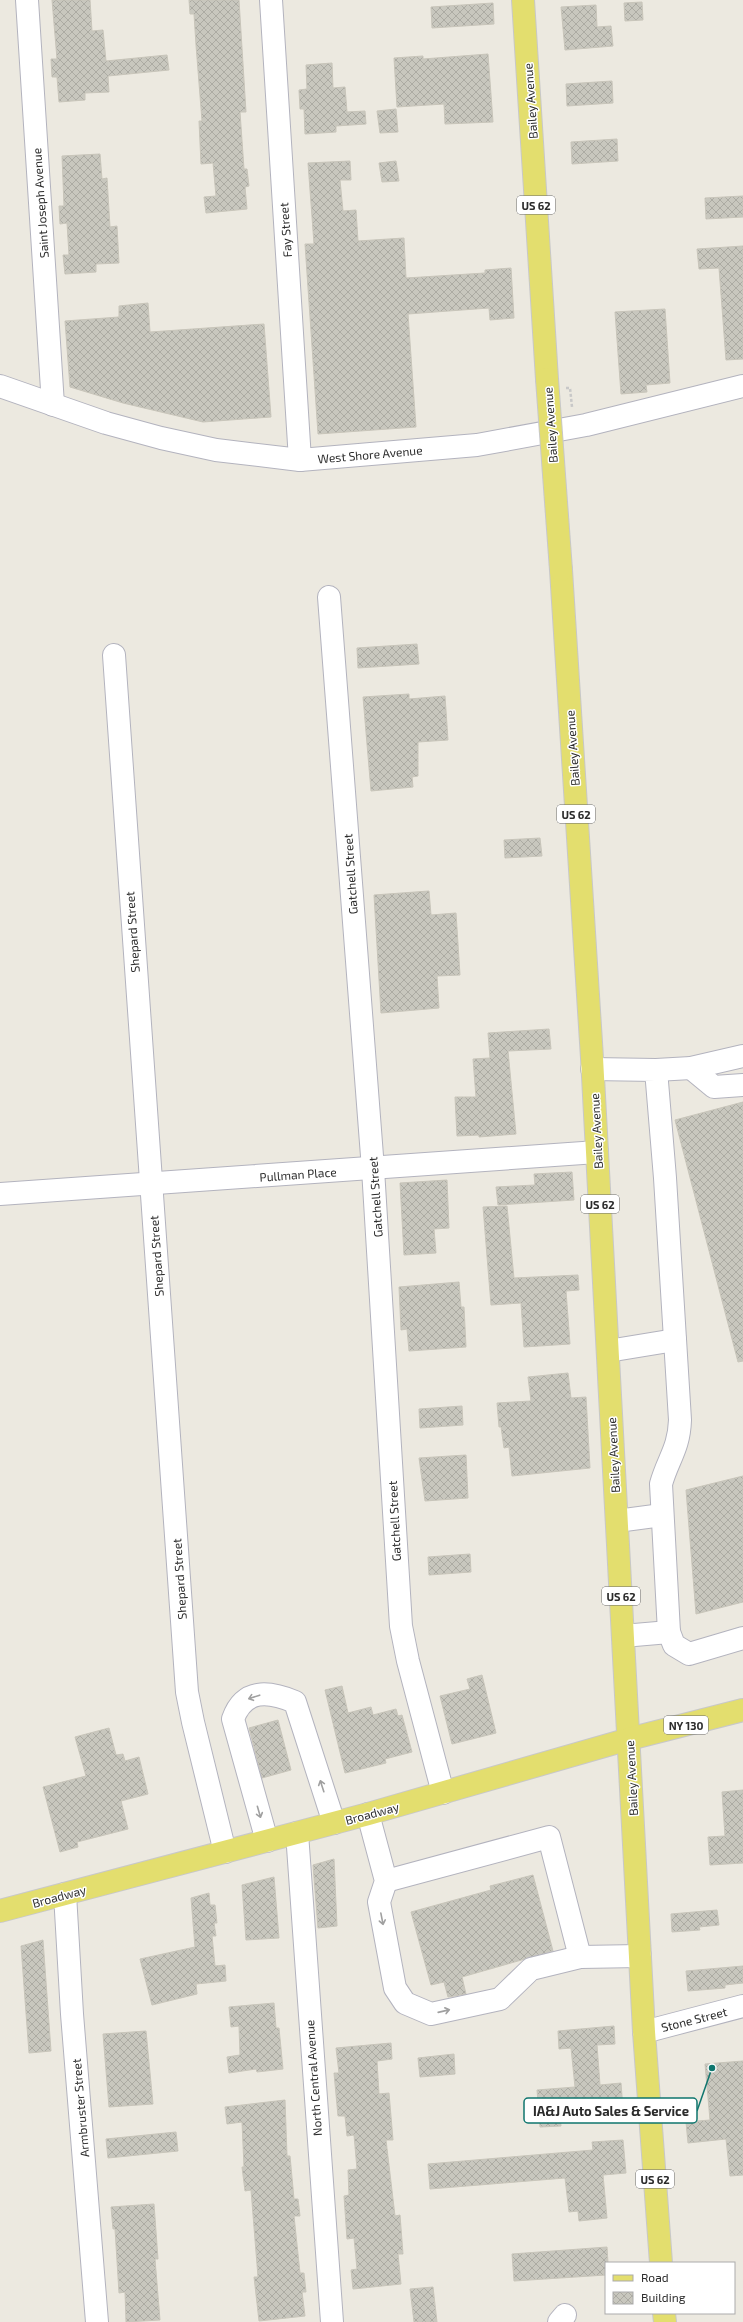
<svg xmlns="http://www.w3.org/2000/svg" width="743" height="2322" viewBox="0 0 743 2322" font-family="'Exo 2',sans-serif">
<defs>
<pattern id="building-cross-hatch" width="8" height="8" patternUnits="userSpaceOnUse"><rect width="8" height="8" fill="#c8c7be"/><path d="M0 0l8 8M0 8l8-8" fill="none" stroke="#acaba3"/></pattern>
</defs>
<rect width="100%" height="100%" fill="#ece9e0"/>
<g fill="url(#building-cross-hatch)" stroke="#c8c5ba">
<path d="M 52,0 L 90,0 L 92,31 L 103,30 L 106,61 L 167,55 L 169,70 L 108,76 L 109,92 L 85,93 L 85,100 L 59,102 L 57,77 L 52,77 L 51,59 L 57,59 Z"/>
<path d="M 189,0 L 239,0 L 246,112 L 240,112 L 244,169 L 247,169 L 249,186 L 245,187 L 247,209 L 206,213 L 204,197 L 216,196 L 213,163 L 201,164 L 199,121 L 202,121 L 196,45 L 194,14 L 190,14 Z"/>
<path d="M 642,2 L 643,20 L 625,21 L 624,3 Z"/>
<path d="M 493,3 L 494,24 L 432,28 L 431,7 Z"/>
<path d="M 596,5 L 597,27 L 611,26 L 613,46 L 565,50 L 561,7 Z"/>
<path d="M 488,54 L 493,122 L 445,124 L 444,104 L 397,107 L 394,58 L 423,56 L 423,59 Z"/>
<path d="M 332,63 L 333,88 L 345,87 L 347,112 L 365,111 L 366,124 L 336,126 L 336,132 L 305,134 L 304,109 L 300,109 L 299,90 L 307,89 L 306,65 Z"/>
<path d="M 612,81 L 613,103 L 567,106 L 566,84 Z"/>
<path d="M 396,109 L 398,132 L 380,133 L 377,111 Z"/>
<path d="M 617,139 L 618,161 L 572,164 L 571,142 Z"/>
<path d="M 100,154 L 102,179 L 107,178 L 110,227 L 117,226 L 119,263 L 96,264 L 96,272 L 65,274 L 63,255 L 69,255 L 67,223 L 60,224 L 59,206 L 64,206 L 62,156 Z"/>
<path d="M 350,161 L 351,180 L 340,180 L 343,211 L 356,210 L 358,241 L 404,238 L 406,278 L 485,273 L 485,270 L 511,268 L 514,318 L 490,320 L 489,308 L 408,314 L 416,427 L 318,434 L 305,244 L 314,244 L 308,163 Z"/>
<path d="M 396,161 L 399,181 L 382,182 L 379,163 Z"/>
<path d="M 743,196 L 743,217 L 706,219 L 705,198 Z"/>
<path d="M 743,246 L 743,359 L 726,360 L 719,268 L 699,269 L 697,249 Z"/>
<path d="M 148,303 L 150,332 L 264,324 L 271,417 L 203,422 L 123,403 L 70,387 L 65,321 L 119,317 L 119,306 Z"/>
<path d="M 665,309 L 670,383 L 646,385 L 647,392 L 621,394 L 615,312 Z"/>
<path d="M 417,644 L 419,664 L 358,668 L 357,648 Z"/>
<path d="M 409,694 L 409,699 L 445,696 L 448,740 L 418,742 L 418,776 L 412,777 L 413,787 L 371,791 L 363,697 Z"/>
<path d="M 540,838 L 542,856 L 505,858 L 504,840 Z"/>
<path d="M 429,891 L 431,915 L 456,913 L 460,975 L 437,976 L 439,1008 L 381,1013 L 374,895 Z"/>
<path d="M 549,1029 L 551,1049 L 508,1051 L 516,1134 L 479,1137 L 479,1135 L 457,1136 L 455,1097 L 476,1097 L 473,1059 L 490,1058 L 488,1033 Z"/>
<path d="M 743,1102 L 743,1361 L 738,1362 L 675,1120 Z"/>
<path d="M 572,1172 L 574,1200 L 498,1205 L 496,1187 L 535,1185 L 534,1174 Z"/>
<path d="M 447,1180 L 449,1228 L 434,1229 L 436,1253 L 404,1255 L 400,1183 Z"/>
<path d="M 507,1206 L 514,1278 L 578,1275 L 579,1290 L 566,1291 L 570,1344 L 524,1347 L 521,1303 L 491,1305 L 483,1207 Z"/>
<path d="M 459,1282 L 461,1307 L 464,1307 L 466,1347 L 409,1351 L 407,1329 L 401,1330 L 399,1287 Z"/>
<path d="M 568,1373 L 571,1398 L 586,1397 L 590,1468 L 512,1476 L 509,1447 L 504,1448 L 501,1427 L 499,1427 L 497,1403 L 531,1401 L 528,1377 Z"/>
<path d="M 462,1406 L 463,1425 L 420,1428 L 419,1409 Z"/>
<path d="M 466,1455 L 468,1498 L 425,1501 L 419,1458 Z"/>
<path d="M 743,1476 L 743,1602 L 696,1614 L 686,1490 Z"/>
<path d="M 470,1554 L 471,1572 L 429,1575 L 428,1557 Z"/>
<path d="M 482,1675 L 496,1733 L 452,1744 L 440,1696 L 470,1689 L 467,1679 Z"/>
<path d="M 342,1686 L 348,1713 L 371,1707 L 373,1715 L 396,1709 L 398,1716 L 402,1715 L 412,1752 L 385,1759 L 386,1763 L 345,1773 L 325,1690 Z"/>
<path d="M 278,1720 L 291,1770 L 262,1778 L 249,1728 Z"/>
<path d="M 109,1728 L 116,1755 L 123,1754 L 125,1761 L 139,1757 L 148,1794 L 121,1801 L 128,1829 L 77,1842 L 78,1847 L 60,1852 L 43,1787 L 86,1776 L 75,1737 Z"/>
<path d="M 743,1790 L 743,1863 L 710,1865 L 708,1837 L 725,1836 L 722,1792 Z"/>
<path d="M 334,1859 L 337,1926 L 318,1928 L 313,1865 Z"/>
<path d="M 533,1875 L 553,1951 L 462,1977 L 466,1994 L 448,1997 L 444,1982 L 431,1985 L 411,1912 L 491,1890 L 490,1886 Z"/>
<path d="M 274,1877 L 279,1938 L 246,1940 L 242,1885 Z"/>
<path d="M 209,1893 L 210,1905 L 215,1905 L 217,1923 L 214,1923 L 216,1936 L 212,1936 L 215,1966 L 225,1965 L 226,1981 L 196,1984 L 197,1994 L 152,2005 L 140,1959 L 195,1947 L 191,1898 Z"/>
<path d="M 717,1910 L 719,1925 L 699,1927 L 700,1930 L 672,1932 L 671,1914 Z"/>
<path d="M 43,1940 L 51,2051 L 29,2053 L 21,1946 Z"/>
<path d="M 743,1966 L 743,1983 L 725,1985 L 725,1988 L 688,1991 L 686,1971 Z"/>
<path d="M 274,2003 L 276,2028 L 279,2028 L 283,2069 L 257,2072 L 256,2069 L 229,2073 L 227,2057 L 240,2055 L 239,2026 L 231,2027 L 229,2007 Z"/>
<path d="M 614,2026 L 615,2044 L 597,2045 L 600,2085 L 621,2083 L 623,2109 L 560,2114 L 561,2126 L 540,2127 L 537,2090 L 575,2087 L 571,2048 L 559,2049 L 558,2031 Z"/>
<path d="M 146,2031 L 153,2104 L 109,2107 L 103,2034 Z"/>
<path d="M 391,2043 L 392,2059 L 377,2061 L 379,2094 L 389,2093 L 393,2140 L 386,2140 L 395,2216 L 400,2215 L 403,2254 L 398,2254 L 401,2284 L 353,2289 L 351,2270 L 357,2269 L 354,2238 L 347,2239 L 344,2196 L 349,2195 L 348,2170 L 357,2169 L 354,2135 L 347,2136 L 345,2116 L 338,2116 L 334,2073 L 339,2073 L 336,2048 Z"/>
<path d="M 454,2054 L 455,2074 L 420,2077 L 418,2058 Z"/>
<path d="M 743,2061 L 743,2175 L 730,2176 L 726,2139 L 688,2143 L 686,2122 L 710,2120 L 705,2064 Z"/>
<path d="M 285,2100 L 287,2156 L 290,2156 L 294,2199 L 298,2199 L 300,2216 L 294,2216 L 300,2273 L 304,2273 L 306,2292 L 302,2292 L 305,2316 L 259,2321 L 254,2277 L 258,2277 L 251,2190 L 245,2191 L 242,2167 L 244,2167 L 242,2122 L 227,2124 L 225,2107 Z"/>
<path d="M 176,2132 L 178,2151 L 108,2158 L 106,2139 Z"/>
<path d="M 623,2140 L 626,2173 L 603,2175 L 607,2218 L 579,2221 L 578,2211 L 569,2212 L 565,2178 L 430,2189 L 428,2164 L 593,2150 L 592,2142 Z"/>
<path d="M 154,2204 L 158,2259 L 155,2259 L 160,2320 L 126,2322 L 125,2292 L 119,2293 L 115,2229 L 113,2229 L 111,2207 Z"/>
<path d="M 607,2247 L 608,2263 L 606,2263 L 606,2275 L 514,2281 L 512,2254 Z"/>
<path d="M 433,2287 L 437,2322 L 414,2322 L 410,2289 Z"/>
</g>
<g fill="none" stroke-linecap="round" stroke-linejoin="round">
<g stroke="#b3b3be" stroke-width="24">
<g id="minor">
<path d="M 27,0 L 53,405"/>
<path d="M 271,0 L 300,460"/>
<path d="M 0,386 L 106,423 L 161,438 L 216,450 L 300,460 L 477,445 L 586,425 L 743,386"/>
<path d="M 329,597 L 373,1169 L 401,1626 L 408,1661 L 443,1793"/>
<path d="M 114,655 L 187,1692 L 193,1722 L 225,1852"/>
<path d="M 691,1068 L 714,1087 L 743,1085"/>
<path d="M 592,1069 L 656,1070 L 665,1178 L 680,1420 C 679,1449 668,1459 661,1484 L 669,1632 L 674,1645 L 689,1654 L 743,1638"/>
<path d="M 656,1070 L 691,1068 L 743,1056"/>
<path d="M 0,1194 L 597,1152"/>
<path d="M 608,1351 L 675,1340"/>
<path d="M 617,1521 L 662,1515"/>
<path d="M 623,1636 L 669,1632"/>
<path d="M 368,1814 L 386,1881 L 379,1902 L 395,1988 L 405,2003 L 431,2014 L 500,1999 L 531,1969 L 580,1957 L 640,1956"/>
<path d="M 297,1833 L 332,2322"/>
<path d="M 267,1841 L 233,1719 C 244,1688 269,1691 295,1702 L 334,1823"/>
<path d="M 386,1881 L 549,1837 L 580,1957"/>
<path d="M 65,1894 L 72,2014 L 97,2322"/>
<path d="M 644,2032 L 743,2006"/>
<path d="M 559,2322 L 565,2315"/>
</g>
</g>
<g stroke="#c8c8c8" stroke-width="24">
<g id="major">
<path d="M 523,0 L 547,379"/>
<path d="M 561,570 L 592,1058 L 644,2032 L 661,2263"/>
<path d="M 0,1911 L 368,1814 L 629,1739 L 743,1710"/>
<path d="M 664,2313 L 665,2322"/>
</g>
</g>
<path stroke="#c8c8c8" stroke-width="2.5" stroke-dasharray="3 2" stroke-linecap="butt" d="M 566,388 L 570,388 L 572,407"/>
<use href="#minor" stroke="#fff" stroke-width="22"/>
<use href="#major" stroke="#e3de6e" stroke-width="22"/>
<g stroke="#c8c8c8" stroke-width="24" stroke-linecap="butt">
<path id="major-bridge" d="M 547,379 L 561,570"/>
</g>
<use href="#major-bridge" stroke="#e3de6e" stroke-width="22"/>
</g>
<defs><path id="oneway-shaft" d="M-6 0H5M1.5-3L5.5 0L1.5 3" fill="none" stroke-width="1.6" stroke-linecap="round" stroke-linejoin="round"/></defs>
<g stroke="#a0a0a0">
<use href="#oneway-shaft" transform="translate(254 1697) rotate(162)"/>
<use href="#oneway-shaft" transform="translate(322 1786) rotate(-108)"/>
<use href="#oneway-shaft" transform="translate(259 1812) rotate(74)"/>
<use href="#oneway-shaft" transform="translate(382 1919) rotate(79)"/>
<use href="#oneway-shaft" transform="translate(444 2011) rotate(-13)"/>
</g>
<g text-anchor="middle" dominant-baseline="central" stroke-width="3" stroke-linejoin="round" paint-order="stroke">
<g fill="#fff" stroke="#6b6b6b" stroke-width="1">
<rect x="517" y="196" width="38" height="18" rx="3"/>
<rect x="557" y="805" width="38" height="18" rx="3"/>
<rect x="581" y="1195" width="38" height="18" rx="3"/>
<rect x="602" y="1587" width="38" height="18" rx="3"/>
<rect x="664" y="1716" width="44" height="18" rx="3"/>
<rect x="636" y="2170" width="38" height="18" rx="3"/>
</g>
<g font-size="11" font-weight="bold" fill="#2c2c2c">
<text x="536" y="205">US 62</text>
<text x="576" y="814">US 62</text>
<text x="600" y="1204">US 62</text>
<text x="621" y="1596">US 62</text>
<text x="686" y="1725">NY 130</text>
<text x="655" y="2179">US 62</text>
</g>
<g font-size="12" fill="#2c2c2c" stroke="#fff">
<text transform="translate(530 101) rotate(-94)">Bailey Avenue</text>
<text transform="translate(40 203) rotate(-94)">Saint Joseph Avenue</text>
<text transform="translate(285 230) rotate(-94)">Fay Street</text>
<text transform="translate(550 425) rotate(-94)">Bailey Avenue</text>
<text transform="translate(370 454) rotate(-5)">West Shore Avenue</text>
<text transform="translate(572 748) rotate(-94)">Bailey Avenue</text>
<text transform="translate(350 874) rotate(-94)">Gatchell Street</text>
<text transform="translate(132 932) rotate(-94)">Shepard Street</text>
<text transform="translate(596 1131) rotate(-93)">Bailey Avenue</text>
<text transform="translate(298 1174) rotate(-4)">Pullman Place</text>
<text transform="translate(375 1197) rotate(-94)">Gatchell Street</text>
<text transform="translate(156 1256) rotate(-94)">Shepard Street</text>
<text transform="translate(613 1455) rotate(-93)">Bailey Avenue</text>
<text transform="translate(394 1521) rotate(-93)">Gatchell Street</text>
<text transform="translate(179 1579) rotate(-94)">Shepard Street</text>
<text transform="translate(631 1778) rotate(-93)">Bailey Avenue</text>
<text transform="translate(372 1813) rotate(-15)">Broadway</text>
<text transform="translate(59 1896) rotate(-15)">Broadway</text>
<text transform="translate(694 2019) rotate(-14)">Stone Street</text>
<text transform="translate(313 2078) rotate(-94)">North Central Avenue</text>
<text transform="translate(80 2108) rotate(-95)">Armbruster Street</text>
</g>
</g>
<path fill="none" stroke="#0f766e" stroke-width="1.5" d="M712 2068L697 2111"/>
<circle fill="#0f766e" stroke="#fff" stroke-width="1.5" cx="712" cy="2068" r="4"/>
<rect fill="#fff" stroke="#0f766e" stroke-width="1.5" x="524" y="2098" width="173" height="25" rx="4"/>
<g font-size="13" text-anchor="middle" font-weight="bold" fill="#2c2c2c">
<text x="611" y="2116">IA&amp;J Auto Sales &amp; Service</text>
</g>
<rect x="605" y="2262" width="130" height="52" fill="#ffffff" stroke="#ababab"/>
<rect x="613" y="2275" width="20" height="6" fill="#e3de6e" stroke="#ababab"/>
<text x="641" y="2282" font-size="12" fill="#2c2c2c">Road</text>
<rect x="613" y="2292" width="20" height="12" fill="url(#building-cross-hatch)" stroke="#ababab"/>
<text x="641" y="2302" font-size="12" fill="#2c2c2c">Building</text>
</svg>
